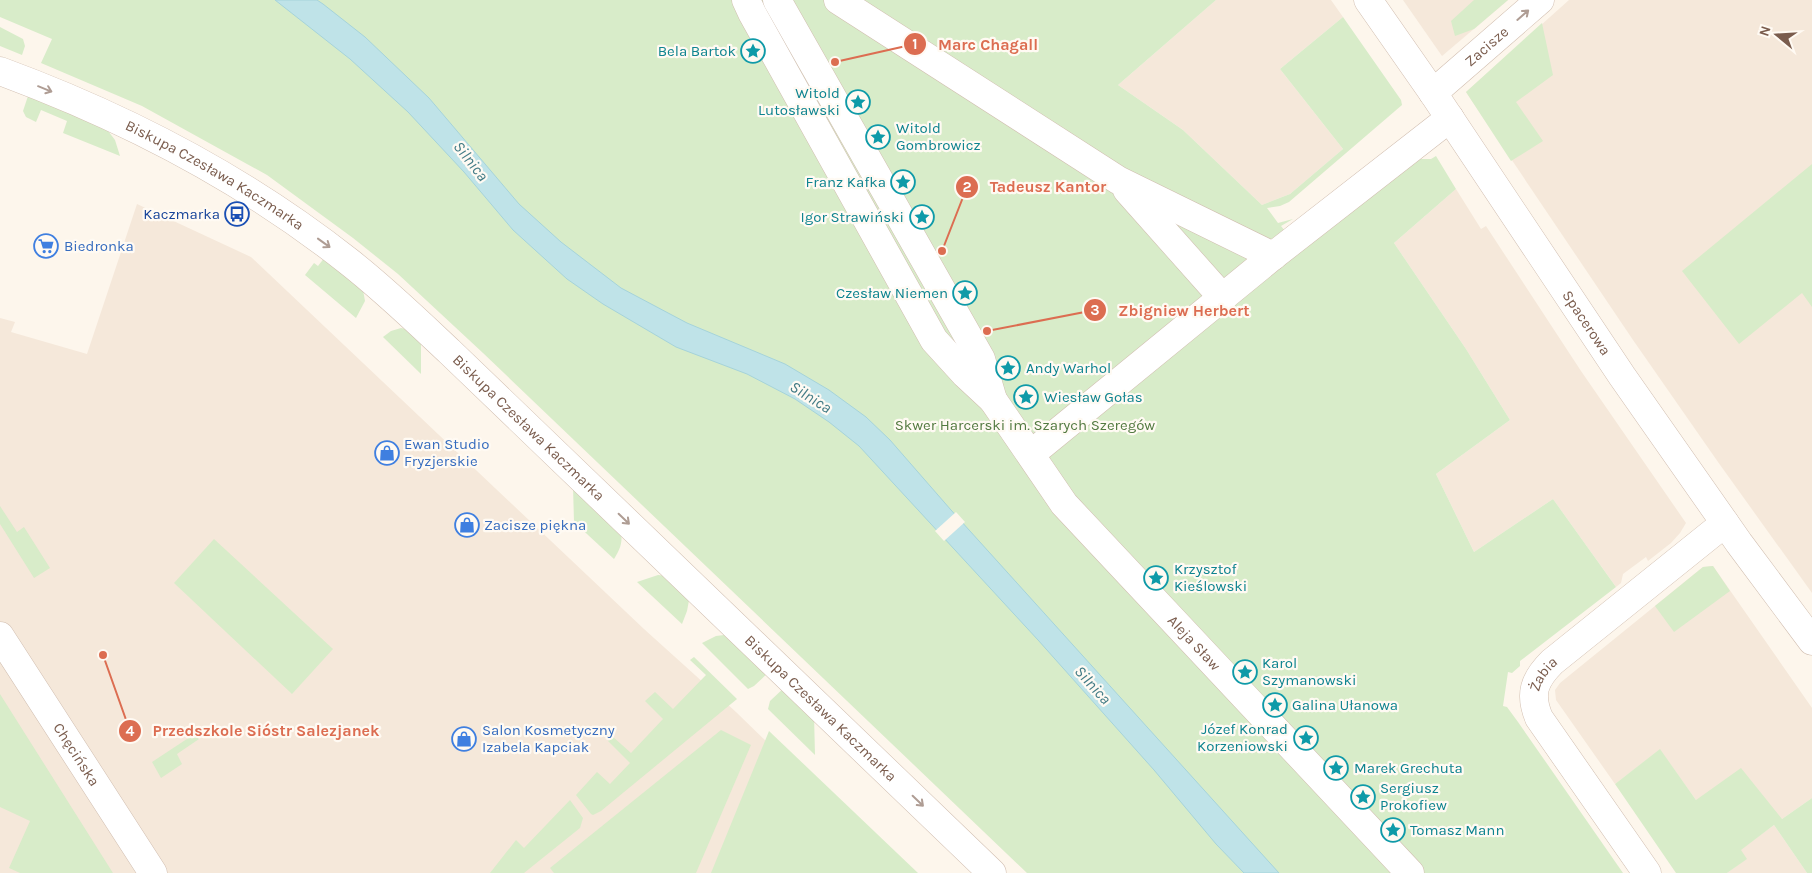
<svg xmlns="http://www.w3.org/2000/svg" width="1812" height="873" viewBox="0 0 1812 873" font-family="Karla,sans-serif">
<rect width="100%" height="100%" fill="#fdf6ec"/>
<g fill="#f5e8da">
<path d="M 1216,0 L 1331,0 L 1343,17 L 1280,69 L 1343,149 L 1290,194 L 1262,205 L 1183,130 L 1118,85 Z"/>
<path d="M 1403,0 L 1508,0 L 1442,56 Z"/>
<path d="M 1569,0 L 1812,0 L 1812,593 L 1718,462 L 1633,340 L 1466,92 Z"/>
<path d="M 1456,189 L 1481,229 L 1486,226 L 1581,371 L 1686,523 L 1680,533 L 1671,543 L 1648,561 L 1646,557 L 1623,574 L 1621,583 L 1616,587 L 1553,499 L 1474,552 L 1436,474 L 1510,420 L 1466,349 L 1394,243 Z"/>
<path d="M 137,204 L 251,257 L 644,629 L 736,712 L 901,873 L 0,873 L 0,318 L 15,322 L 11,332 L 87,354 Z"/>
<path d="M 1713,566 L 1812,708 L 1812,798 L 1782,819 L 1696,800 L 1660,750 L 1615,784 L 1556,700 L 1555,690 L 1560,683 L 1703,567 Z"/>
<path d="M 1774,825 L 1807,873 L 1727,873 L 1746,859 L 1740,850 Z"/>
</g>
<g fill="#d8ecc9">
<path d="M 0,0 L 1216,0 L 1118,85 L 1183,130 L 1262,205 L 1290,194 L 1343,149 L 1280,69 L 1343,17 L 1401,100 L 1402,105 L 1289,202 L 1280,206 L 1267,208 L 1278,223 L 1293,219 L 1281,226 L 1301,251 L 1418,159 L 1431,159 L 1436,156 L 1456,189 L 1394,243 L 1466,349 L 1510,420 L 1436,474 L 1474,552 L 1553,499 L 1616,587 L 1520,661 L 1520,666 L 1512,673 L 1508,672 L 1503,706 L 1507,707 L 1518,722 L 1623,873 L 1027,873 L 483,353 L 398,274 L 353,238 L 267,175 L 142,106 L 41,63 L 52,39 L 0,17 Z"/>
<path d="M 1474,0 L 1508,0 L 1474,29 L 1455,36 L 1451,21 Z"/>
<path d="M 1542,23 L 1553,75 L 1516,102 L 1543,141 L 1511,161 L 1466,92 Z"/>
<path d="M 0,27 L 23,39 L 25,46 L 22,55 L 0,46 Z"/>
<path d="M 29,93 L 105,127 L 115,140 L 120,156 L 63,133 L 67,121 L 41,110 L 36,122 L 26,117 L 23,111 Z"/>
<path d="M 1812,164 L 1812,307 L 1802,293 L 1739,344 L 1682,271 Z"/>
<path d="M 325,257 L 363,290 L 365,301 L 356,318 L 305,275 L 314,263 L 318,266 Z"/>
<path d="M 401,328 L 406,329 L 421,343 L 421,374 L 383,337 L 391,331 Z"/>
<path d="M 573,486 L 621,533 C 623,543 619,551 614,559 L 574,522 Z"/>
<path d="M 0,506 L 17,532 L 24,527 L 50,568 L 34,578 L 0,524 Z"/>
<path d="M 214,539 L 333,649 L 292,694 L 174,583 Z"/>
<path d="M 1713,566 L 1730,591 L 1674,632 L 1655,606 L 1703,567 Z"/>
<path d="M 658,575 L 668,576 L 690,595 L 687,611 L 682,624 L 637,582 Z"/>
<path d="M 724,635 L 733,638 L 769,672 L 754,686 L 748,689 L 702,643 L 716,636 Z"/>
<path d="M 694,657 L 737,699 L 601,811 L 593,815 L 591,814 L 576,795 L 597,772 L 610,784 L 630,763 L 608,741 L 612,736 L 631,753 L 663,719 L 645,701 L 655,692 L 673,709 L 706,675 L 690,660 Z"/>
<path d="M 785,687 L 814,715 L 815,755 L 768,709 L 770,701 Z"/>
<path d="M 0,694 L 113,873 L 20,873 L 9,868 L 30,821 L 0,807 Z"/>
<path d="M 721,730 L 751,745 L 696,873 L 554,873 L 550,868 Z"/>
<path d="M 769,731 L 918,873 L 711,873 Z"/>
<path d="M 196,733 L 199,739 L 177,754 L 182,764 L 161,778 L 152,762 Z"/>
<path d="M 1660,749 L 1696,800 L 1741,768 L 1782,819 L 1812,798 L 1812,873 L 1807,873 L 1774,825 L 1741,850 L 1747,859 L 1727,873 L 1676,873 L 1615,784 Z"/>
<path d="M 570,800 L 583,818 L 580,828 L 524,873 L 490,873 L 516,840 L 524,848 Z"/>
</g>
<path fill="#bfe3e8" stroke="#a5d3da" d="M 275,0 L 317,0 L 323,4 L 365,37 L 429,98 L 519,204 L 561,242 L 621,288 L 687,323 L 785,364 L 829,390 L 866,417 L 890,440 L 951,510 L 1279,873 L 1244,873 L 1216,844 L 1154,770 L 1038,640 L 859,446 L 829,422 L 795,399 L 747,374 L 676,347 L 603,304 L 567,279 L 513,230 L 464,172 L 408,112 L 350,59 Z"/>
<path fill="#fdf6ec" d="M 956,512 L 965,522 L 944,541 L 935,531 Z"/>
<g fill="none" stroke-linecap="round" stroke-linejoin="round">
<g stroke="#d1beb0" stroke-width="29">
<g id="street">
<path id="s1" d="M 746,0 L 752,13 L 934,340 L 965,374 L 993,400 L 1064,504 L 1410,873"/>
<path d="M 777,0 L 981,359 L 993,400"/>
<path d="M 838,0 L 1118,180 L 1273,256"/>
<path id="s2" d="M 1368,0 L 1433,93 L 1622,376 L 1739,543 L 1812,641"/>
<path id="s3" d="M 0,71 C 125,117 244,179 348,261 C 384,289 417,321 450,352 L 992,873"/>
<path id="s4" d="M 1433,93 L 1540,0"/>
<path d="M 1127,190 L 1223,298"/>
<path d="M 1031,454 L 1273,256 L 1450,118"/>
<path id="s5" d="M 0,636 L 153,873"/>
<path id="s6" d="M 1647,873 L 1539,718 C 1529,694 1534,680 1552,662 L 1725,523"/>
</g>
</g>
<use href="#street" stroke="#fff" stroke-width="28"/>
</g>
<defs><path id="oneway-shaft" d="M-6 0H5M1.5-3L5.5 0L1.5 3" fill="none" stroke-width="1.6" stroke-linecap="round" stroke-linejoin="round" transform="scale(1.25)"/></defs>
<g stroke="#af9d94">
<use href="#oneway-shaft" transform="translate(1523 15) rotate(-41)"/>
<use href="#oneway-shaft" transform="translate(45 89) rotate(22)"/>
<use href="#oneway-shaft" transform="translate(324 243) rotate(36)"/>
<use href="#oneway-shaft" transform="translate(624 519) rotate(44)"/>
<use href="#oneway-shaft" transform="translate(918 801) rotate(44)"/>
</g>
<defs>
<g id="sight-ring" transform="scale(1.25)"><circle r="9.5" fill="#fffaf3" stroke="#0f9aa8" stroke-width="1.5"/><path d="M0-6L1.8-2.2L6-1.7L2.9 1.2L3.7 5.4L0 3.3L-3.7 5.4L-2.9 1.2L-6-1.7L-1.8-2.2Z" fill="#0f9aa8"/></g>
<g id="bus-ring" transform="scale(1.25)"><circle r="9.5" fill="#fffaf3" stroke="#1a4fb4" stroke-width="1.5"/><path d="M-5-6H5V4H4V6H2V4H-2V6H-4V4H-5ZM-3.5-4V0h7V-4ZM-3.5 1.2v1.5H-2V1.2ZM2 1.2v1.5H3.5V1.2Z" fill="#1a4fb4"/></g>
<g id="supermarket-ring" transform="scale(1.25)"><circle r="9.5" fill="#fffaf3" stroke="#3f7fe0" stroke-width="1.5"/><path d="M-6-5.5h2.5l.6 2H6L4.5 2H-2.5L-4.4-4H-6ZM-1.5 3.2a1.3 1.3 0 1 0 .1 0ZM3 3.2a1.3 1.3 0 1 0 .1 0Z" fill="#3f7fe0"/></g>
<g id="shop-ring" transform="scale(1.25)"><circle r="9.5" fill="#fffaf3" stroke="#3f7fe0" stroke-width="1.5"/><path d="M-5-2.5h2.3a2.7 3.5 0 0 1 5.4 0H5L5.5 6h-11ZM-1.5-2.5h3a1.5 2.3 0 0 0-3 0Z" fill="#3f7fe0"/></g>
</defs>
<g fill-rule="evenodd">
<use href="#sight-ring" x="753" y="51"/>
<use href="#sight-ring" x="858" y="102"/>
<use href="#sight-ring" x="878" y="137"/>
<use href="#sight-ring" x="903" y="182"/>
<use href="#bus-ring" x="237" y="214"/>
<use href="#sight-ring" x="922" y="217"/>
<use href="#supermarket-ring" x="46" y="246"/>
<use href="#sight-ring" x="965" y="293"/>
<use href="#sight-ring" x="1008" y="368"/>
<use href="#sight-ring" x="1026" y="397"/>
<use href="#shop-ring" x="387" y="453"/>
<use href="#shop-ring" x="467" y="525"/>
<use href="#sight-ring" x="1156" y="578"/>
<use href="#sight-ring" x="1245" y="672"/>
<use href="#sight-ring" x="1275" y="705"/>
<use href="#sight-ring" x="1306" y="738"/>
<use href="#shop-ring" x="464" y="739"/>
<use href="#sight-ring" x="1336" y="768"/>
<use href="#sight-ring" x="1363" y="797"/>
<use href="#sight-ring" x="1393" y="830"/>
</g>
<g text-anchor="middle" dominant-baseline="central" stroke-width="4.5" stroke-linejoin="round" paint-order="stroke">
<g font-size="15" fill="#7a5c4d" stroke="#fffaf3">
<text stroke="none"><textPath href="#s4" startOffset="71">Zacisze</textPath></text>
<text stroke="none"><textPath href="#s3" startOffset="239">Biskupa Czesława Kaczmarka</textPath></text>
<text stroke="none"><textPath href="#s2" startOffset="390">Spacerowa</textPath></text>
<text stroke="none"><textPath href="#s3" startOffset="644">Biskupa Czesława Kaczmarka</textPath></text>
<text stroke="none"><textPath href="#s1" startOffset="789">Aleja Sław</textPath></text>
<text stroke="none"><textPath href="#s6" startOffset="236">Żabia</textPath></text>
<text stroke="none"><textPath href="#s3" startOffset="1049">Biskupa Czesława Kaczmarka</textPath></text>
<text stroke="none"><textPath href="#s5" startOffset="141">Chęcińska</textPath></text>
</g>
<g font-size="15" fill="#0d838f" stroke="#fffaf3" text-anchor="start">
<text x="736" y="51" text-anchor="end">Bela Bartok</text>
<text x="840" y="93" text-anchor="end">Witold<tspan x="840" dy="17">Lutosławski</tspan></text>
<text x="896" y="128">Witold<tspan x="896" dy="17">Gombrowicz</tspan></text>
<text x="886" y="182" text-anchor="end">Franz Kafka</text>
<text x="904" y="217" text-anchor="end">Igor Strawiński</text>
<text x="948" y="293" text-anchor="end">Czesław Niemen</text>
<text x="1026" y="368">Andy Warhol</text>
<text x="1044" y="397">Wiesław Gołas</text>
<text x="1174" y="569">Krzysztof<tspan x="1174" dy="17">Kieślowski</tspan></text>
<text x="1262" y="663">Karol<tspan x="1262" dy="17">Szymanowski</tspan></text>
<text x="1292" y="705">Galina Ułanowa</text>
<text x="1288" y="729" text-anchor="end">Józef Konrad<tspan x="1288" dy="17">Korzeniowski</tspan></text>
<text x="1354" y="768">Marek Grechuta</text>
<text x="1380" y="788">Sergiusz<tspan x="1380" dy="17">Prokofiew</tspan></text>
<text x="1410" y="830">Tomasz Mann</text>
</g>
<g font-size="15" fill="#164399" stroke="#fffaf3" text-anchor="end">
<text x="220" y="214">Kaczmarka</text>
</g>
<g font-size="15" fill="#366cbe" stroke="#fffaf3" text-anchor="start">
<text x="64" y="246">Biedronka</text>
<text x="404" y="444">Ewan Studio<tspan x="404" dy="17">Fryzjerskie</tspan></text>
<text x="484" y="525">Zacisze piękna</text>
<text x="482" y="730">Salon Kosmetyczny<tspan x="482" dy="17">Izabela Kapciak</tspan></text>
</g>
<g font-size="15" fill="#537a41" stroke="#fffaf3">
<text x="1025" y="425">Skwer Harcerski im. Szarych Szeregów</text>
</g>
<g font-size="16" font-style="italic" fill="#437c86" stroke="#fffaf3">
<text transform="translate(471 161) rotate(52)">Silnica</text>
<text transform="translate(811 397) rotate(32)">Silnica</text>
<text transform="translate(1093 685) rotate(48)">Silnica</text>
</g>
</g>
<path fill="none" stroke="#dc6d51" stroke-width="2" d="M835 62L915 44M942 251L967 187M987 331L1095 310M103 655L130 731"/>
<g fill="#dc6d51" stroke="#fffaf3" stroke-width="2">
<circle cx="835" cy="62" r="5"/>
<circle cx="942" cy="251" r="5"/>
<circle cx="987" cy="331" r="5"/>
<circle cx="103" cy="655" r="5"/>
<circle cx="915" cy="44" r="12"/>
<circle cx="967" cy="187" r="12"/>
<circle cx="1095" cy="310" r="12"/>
<circle cx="130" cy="731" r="12"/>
</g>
<g font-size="15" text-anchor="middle" font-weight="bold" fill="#fff">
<text x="915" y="49">1</text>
<text x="967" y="192">2</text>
<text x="1095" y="315">3</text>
<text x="130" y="736">4</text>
</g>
<g font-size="16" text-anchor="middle" font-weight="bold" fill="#dc6d51" stroke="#fffaf3" stroke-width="4.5" stroke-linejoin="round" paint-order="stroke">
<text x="988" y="50">Marc Chagall</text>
<text x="1048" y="192">Tadeusz Kantor</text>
<text x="1184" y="316">Zbigniew Herbert</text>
<text x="266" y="736">Przedszkole Sióstr Salezjanek</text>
</g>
<g transform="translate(1777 35) rotate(288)" stroke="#fffaf3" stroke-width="4" paint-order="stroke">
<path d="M0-4L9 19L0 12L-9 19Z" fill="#7a5c4d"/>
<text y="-8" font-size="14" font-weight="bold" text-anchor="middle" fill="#7a5c4d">N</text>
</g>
</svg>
